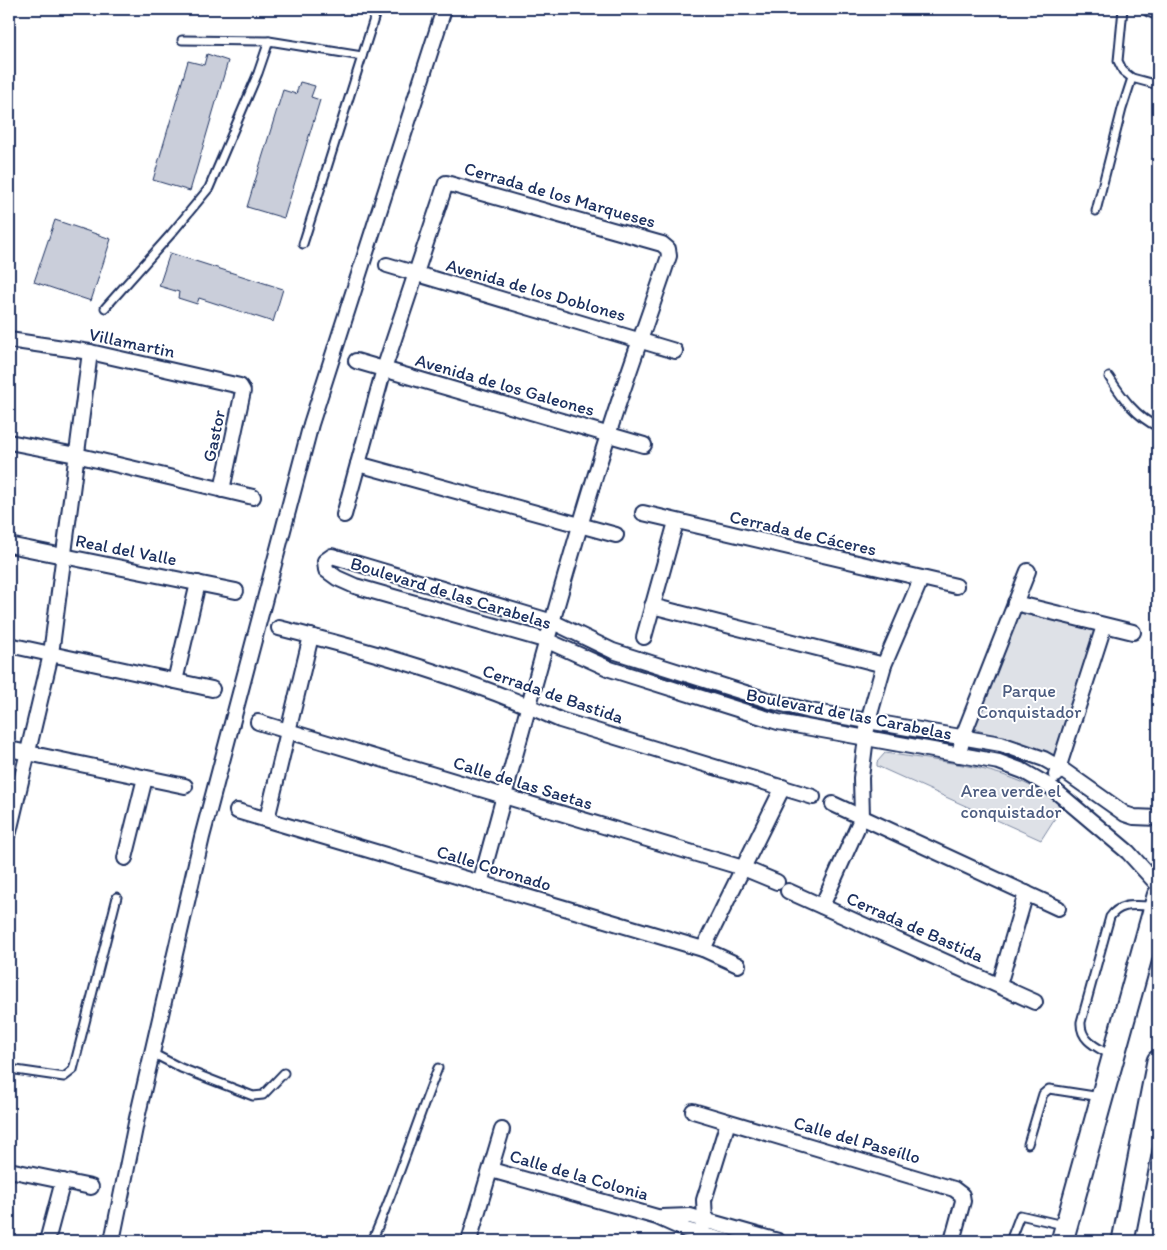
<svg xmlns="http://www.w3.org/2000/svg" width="1167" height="1250" viewBox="0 0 1167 1250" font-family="Itim,sans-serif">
<rect width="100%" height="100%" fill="#fff"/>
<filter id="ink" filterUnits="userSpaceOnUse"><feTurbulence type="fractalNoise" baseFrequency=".02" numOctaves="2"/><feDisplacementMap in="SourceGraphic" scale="10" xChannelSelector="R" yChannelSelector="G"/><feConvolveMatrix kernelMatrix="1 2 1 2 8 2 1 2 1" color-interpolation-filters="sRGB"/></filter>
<g filter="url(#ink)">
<g fill="#dee1e7" stroke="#7c88a2">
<path d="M 1020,613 L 1095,630 L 1055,756 L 974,729 Z"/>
<path d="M 885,753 C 942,762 1019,767 1062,807 L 1041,840 L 877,766 L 877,762 Z"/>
</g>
<g fill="#caceda" stroke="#1b2f5e">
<path d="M 207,54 L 228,61 L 190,191 L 153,180 L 188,61 L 204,65 Z"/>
<path d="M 300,82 L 315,86 L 311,97 L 320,100 L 284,218 L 247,207 L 283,90 L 296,94 Z"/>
<path d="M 55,220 L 111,239 L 91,301 L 34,282 Z"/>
<path d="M 170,253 L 283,289 L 273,322 L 199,298 L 197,304 L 178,298 L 179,292 L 159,286 Z"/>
</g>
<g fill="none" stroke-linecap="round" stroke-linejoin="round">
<g stroke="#1b2f5e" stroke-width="11">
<g id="service">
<path d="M 1123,9 L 1118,61 L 1123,71 L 1132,78"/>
<path d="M 182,40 L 269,41"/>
<path d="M 1096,211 L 1122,109 L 1132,78 L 1158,85"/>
<path d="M 303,244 L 377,9"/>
<path d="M 105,308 L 171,234 L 209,188 L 258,73 L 269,41 L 362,56"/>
<path d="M 1109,377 C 1122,397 1136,417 1158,427"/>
<path d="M 1158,768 L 1158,773"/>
<path d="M 152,1053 L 181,1068 L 253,1096 L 263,1095 L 284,1073"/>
<path d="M 1112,1056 C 1097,1047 1080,1041 1081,1022 L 1110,917 C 1120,902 1135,906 1152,906"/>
<path d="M 9,1069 L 64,1077 L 73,1070 L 117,897"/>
<path d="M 1028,1144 L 1043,1094 L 1049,1089 L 1101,1097"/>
<path d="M 372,1241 C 397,1185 415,1126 438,1068"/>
<path d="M 1010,1241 L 1020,1215 L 1063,1225"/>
</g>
</g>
<g stroke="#1b2f5e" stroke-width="18">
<g id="minor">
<path d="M 1150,9 L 1158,12"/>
<path d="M 387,265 L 675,351"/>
<path d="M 9,340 L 90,352 L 240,386 L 243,391 L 222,490"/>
<path d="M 356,361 L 644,445"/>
<path d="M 9,442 L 76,455 L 253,497"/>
<path d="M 358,464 L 616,535"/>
<path d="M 643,513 L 956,586"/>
<path d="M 344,515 L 384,369 L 446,183 L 662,244 L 668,249 L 669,256 C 649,316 627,375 608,435 C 561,583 521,734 480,884"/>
<path d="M 9,545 L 236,591"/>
<path d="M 1015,603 L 1133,632"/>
<path d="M 652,606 L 884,665"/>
<path d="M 279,628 C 374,652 471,679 560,720 L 813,797"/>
<path d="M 644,637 L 676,522"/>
<path d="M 9,645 L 212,689"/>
<path d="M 175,681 L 198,583"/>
<path d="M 258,722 L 743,868 L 777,882"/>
<path d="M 9,749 L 185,786"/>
<path d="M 959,755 L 963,736 L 1028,571"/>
<path d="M 1056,775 L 1104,626"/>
<path d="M 833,804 L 1058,908"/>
<path d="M 237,811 L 703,949 L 738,965"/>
<path d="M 1158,818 L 1134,817 L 1125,814 L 1060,768 L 1044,759 L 1001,744 L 810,711 L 774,702 L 613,651 L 553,622 L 332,556 L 325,561 L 326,570 L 337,578 L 355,586 L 548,641 L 610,669 L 778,722 L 999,762 L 1023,771 L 1051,787 L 1128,852 L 1158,885"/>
<path d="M 267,819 L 311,636"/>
<path d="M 9,832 L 51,654 L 90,352"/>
<path d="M 125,858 L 145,778"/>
<path d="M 788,891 L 1035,1002"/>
<path d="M 822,906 L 862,817 L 861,778 L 868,721 L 884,665 L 921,579"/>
<path d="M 703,949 L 783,787"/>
<path d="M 999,985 L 1026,893"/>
<path d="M 693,1111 L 954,1189 L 962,1195 L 963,1201 L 952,1241"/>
<path d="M 9,1170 L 91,1187"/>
<path d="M 491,1170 L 657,1217 L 686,1230 L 726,1241"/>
<path d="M 662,1217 L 690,1216 L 778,1241"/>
<path d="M 702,1229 L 705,1221 L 704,1200 L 728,1122"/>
<path d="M 47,1241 L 63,1181"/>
<path d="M 112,1241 L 137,1118 L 202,837 L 311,424 L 444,9"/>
<path d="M 469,1241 L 502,1130"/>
</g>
</g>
<g stroke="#1b2f5e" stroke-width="25">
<g id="primary">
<path d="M 1062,1241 L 1158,896"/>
<path d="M 1123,1241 L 1158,1061"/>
</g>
</g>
<use href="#service" stroke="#fff" stroke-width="7"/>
<use href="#minor" stroke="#fff" stroke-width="14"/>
<use href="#primary" stroke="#fff" stroke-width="21"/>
</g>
</g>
<g text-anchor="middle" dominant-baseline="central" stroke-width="4" stroke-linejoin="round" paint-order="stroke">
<g font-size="18" fill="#1b2f5e" stroke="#fff">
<text transform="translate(560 195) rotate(16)">Cerrada de los Marqueses</text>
<text transform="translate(536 290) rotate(16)">Avenida de los Doblones</text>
<text transform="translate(132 343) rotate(12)">Villamartin</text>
<text transform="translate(505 385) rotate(16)">Avenida de los Galeones</text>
<text transform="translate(214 436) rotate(-78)">Gastor</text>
<text transform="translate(803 533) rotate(13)">Cerrada de Cáceres</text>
<text transform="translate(126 550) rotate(11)">Real del Valle</text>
<text transform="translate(451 593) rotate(17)">Boulevard de las Carabelas</text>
<text transform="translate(553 694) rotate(19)">Cerrada de Bastida</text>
<text transform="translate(849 714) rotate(11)">Boulevard de las Carabelas</text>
<text transform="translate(523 783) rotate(17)">Calle de las Saetas</text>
<text transform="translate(494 868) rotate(17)">Calle Coronado</text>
<text transform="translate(915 927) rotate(24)">Cerrada de Bastida</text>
<text transform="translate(857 1140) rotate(16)">Calle del Paseíllo</text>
<text transform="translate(579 1175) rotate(16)">Calle de la Colonia</text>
</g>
<g font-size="18" fill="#4c5c80" stroke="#fff">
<text x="1029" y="691">Parque<tspan x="1029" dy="21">Conquistador</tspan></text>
<text x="1011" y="791">Area verde el<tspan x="1011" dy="21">conquistador</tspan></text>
</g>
</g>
<rect width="1167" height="1250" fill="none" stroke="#fff" stroke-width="30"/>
<rect x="15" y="15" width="1137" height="1220" fill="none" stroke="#1b2f5e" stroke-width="2" filter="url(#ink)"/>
</svg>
